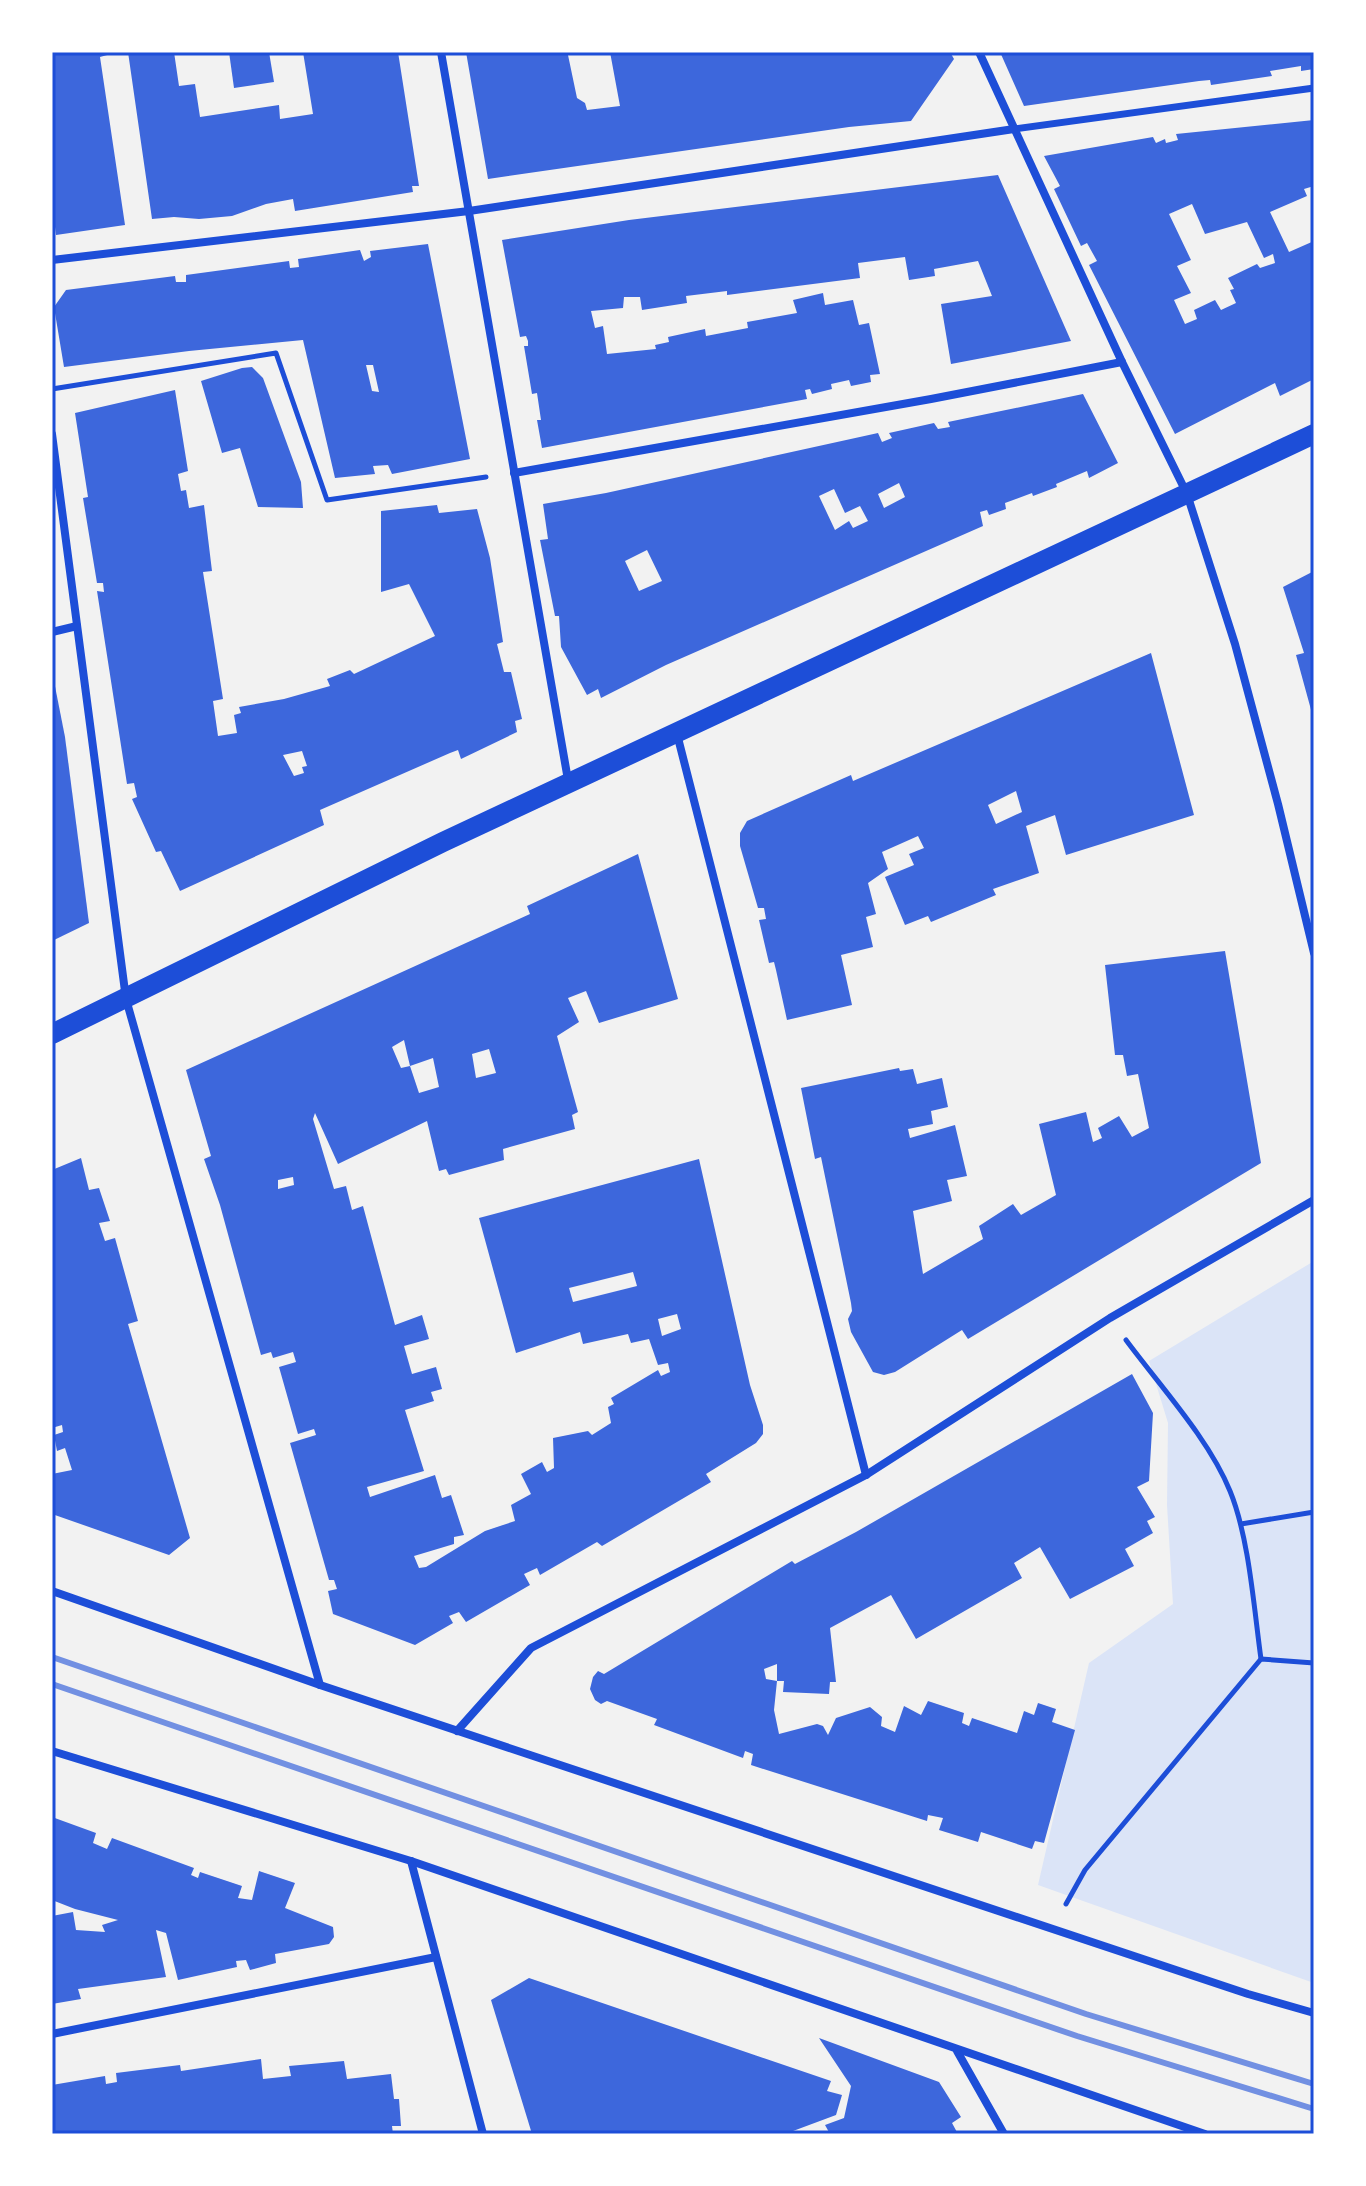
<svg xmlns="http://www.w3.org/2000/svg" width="1366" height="2186" viewBox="0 0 1366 2186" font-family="'Source Sans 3',sans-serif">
<rect width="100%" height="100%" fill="#f2f2f2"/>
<path fill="#dbe4f7" d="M 1314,1261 L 1314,1983 L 1038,1885 L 1089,1663 L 1173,1604 L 1167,1505 L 1168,1423 L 1149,1361 Z"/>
<g fill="#3d67dc" fill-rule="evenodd">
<path d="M 52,52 L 118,52 L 100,57 L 125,225 L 56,235 L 52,203 Z"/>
<path d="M 128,52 L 174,52 L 179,86 L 195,84 L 200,117 L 279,105 L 280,119 L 313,114 L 303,52 L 398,52 L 419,186 L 412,186 L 413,192 L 295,211 L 293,199 L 266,204 L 232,216 L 199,219 L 174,217 L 152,219 Z"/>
<path d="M 229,52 L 269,52 L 274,82 L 234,88 Z"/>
<path d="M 466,52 L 576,52 L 568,55 L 577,98 L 585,103 L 587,110 L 620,106 L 610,52 L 950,52 L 954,59 L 911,121 L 849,127 L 488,179 Z"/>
<path d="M 1000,52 L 1314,52 L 1314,69 L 1301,71 L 1301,66 L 1270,71 L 1272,76 L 1211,85 L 1210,80 L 1199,81 L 1024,106 Z"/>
<path d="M 1314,120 L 1314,186 L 1304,189 L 1307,196 L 1270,212 L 1289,252 L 1314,241 L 1314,379 L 1280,396 L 1275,383 L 1175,434 L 1089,265 L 1097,261 L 1087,243 L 1081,246 L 1054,189 L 1060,186 L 1044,156 L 1153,137 L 1156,143 L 1165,139 L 1166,143 L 1178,140 L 1176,134 ZM 1192,204 L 1205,234 L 1247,222 L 1264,258 L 1273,254 L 1275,263 L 1260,268 L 1257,264 L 1228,278 L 1234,289 L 1230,290 L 1236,303 L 1221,310 L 1215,300 L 1194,310 L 1197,319 L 1185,324 L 1174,300 L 1191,293 L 1177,266 L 1191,260 L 1169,214 Z"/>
<path d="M 998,175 L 1071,341 L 951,364 L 941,304 L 992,296 L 978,261 L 934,269 L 935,276 L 909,280 L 905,257 L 858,263 L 860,278 L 727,295 L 727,291 L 686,296 L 687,303 L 642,310 L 640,297 L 624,297 L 623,308 L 591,311 L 595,328 L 603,326 L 607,354 L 656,349 L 655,345 L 669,342 L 668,337 L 705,329 L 706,336 L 748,328 L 747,322 L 797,313 L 793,300 L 823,293 L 825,305 L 853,300 L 859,325 L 869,323 L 880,374 L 870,375 L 871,382 L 851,386 L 849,380 L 831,384 L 832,389 L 812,394 L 810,389 L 805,390 L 807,399 L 542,448 L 537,420 L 541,420 L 537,393 L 532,394 L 524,346 L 528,346 L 528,341 L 526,336 L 520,337 L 502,240 L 629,220 Z"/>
<path d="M 428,244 L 470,459 L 392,474 L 388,465 L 373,466 L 375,474 L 335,478 L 303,340 L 189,351 L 64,367 L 54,307 L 66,290 L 175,276 L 176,282 L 186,282 L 186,275 L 289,261 L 290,268 L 299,267 L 298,259 L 360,250 L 364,261 L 371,257 L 370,251 ZM 366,365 L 373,365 L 379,392 L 372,391 Z"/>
<path d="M 252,367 L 263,378 L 301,482 L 303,508 L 258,507 L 240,448 L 222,453 L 201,381 L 242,368 Z"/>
<path d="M 175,390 L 188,471 L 178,474 L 181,491 L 186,490 L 189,508 L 204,505 L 212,571 L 203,572 L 223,699 L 213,701 L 218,736 L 237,733 L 234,715 L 241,713 L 239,707 L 284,699 L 330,686 L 327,679 L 350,670 L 354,674 L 435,636 L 409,584 L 381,592 L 381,511 L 437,505 L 439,513 L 477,509 L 490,558 L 503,642 L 497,644 L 504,672 L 511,672 L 522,719 L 515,721 L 517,732 L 461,759 L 458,750 L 450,753 L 320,810 L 324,825 L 180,891 L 161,851 L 156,852 L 132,799 L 137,797 L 134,783 L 127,784 L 97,591 L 104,592 L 103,583 L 97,583 L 83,498 L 88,497 L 75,413 ZM 302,751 L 307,766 L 302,767 L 304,773 L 294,776 L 283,755 Z"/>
<path d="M 1083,394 L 1118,463 L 1089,478 L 1087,471 L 1056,484 L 1057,487 L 1033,496 L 1032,493 L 1005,503 L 1006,509 L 989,515 L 987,510 L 980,512 L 983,526 L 666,665 L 601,698 L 598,689 L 587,695 L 561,647 L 559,616 L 555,616 L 540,540 L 548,539 L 543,504 L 606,493 L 878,433 L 882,442 L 892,438 L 889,433 L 934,423 L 938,429 L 950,427 L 948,422 ZM 899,483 L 905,497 L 884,508 L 878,494 ZM 834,489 L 845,513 L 860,506 L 868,521 L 853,528 L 849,521 L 835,530 L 819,496 ZM 647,550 L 662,581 L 639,591 L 625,561 Z"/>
<path d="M 1314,571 L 1314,716 L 1313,717 L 1296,655 L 1304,653 L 1283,587 Z"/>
<path d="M 1151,653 L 1194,815 L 1066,855 L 1055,815 L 1026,826 L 1039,873 L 993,889 L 996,895 L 931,922 L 928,916 L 905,925 L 885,877 L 914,865 L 909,854 L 924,848 L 918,836 L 882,852 L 888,869 L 868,883 L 876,914 L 866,917 L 873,947 L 841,955 L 852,1005 L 787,1020 L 776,970 L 774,962 L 769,963 L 759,920 L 766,919 L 764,908 L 758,908 L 740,846 L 740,833 L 747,821 L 851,775 L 853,781 ZM 1016,791 L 1022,812 L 996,824 L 988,805 Z"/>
<path d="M 52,671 L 65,737 L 89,923 L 52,941 Z"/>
<path d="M 638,854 L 678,999 L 599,1023 L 586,991 L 568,998 L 579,1022 L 557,1036 L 578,1112 L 572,1115 L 575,1129 L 503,1149 L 504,1160 L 449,1175 L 446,1169 L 439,1171 L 427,1121 L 338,1164 L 315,1113 L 313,1119 L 334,1189 L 346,1186 L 352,1210 L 363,1206 L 395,1325 L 422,1315 L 429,1339 L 404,1346 L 412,1374 L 436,1367 L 442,1389 L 431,1392 L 434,1401 L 405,1410 L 424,1471 L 367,1487 L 370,1497 L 435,1475 L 442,1498 L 451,1495 L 464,1535 L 454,1537 L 454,1544 L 414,1556 L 419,1568 L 426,1567 L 485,1531 L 515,1521 L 511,1505 L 531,1494 L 521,1474 L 542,1462 L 547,1472 L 554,1468 L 553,1438 L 588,1431 L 592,1435 L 611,1423 L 608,1407 L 614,1404 L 611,1398 L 658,1370 L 661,1376 L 670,1372 L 668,1363 L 658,1365 L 649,1339 L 631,1343 L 628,1334 L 583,1344 L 580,1332 L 516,1353 L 479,1218 L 699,1159 L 750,1385 L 763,1425 L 763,1434 L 756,1443 L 706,1474 L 711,1482 L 602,1546 L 597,1542 L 540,1575 L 537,1568 L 524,1574 L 530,1585 L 466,1622 L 459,1612 L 449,1616 L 453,1623 L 415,1645 L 333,1614 L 328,1591 L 337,1589 L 334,1580 L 329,1580 L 290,1443 L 316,1435 L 314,1429 L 298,1434 L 279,1367 L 296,1362 L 293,1352 L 273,1358 L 271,1352 L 261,1355 L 220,1205 L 204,1159 L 211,1156 L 186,1070 L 530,914 L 527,906 ZM 404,1040 L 410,1066 L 433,1058 L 439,1087 L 419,1093 L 410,1066 L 401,1068 L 392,1047 ZM 489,1049 L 496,1073 L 476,1078 L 472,1054 ZM 293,1177 L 294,1185 L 278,1189 L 278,1180 ZM 633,1272 L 637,1286 L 573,1302 L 569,1288 ZM 677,1314 L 681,1329 L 662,1336 L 658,1319 Z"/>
<path d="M 1225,951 L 1261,1163 L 968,1339 L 962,1330 L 895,1372 L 884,1375 L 873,1372 L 851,1332 L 848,1319 L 852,1311 L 851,1303 L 821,1157 L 815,1159 L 801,1088 L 899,1068 L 900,1071 L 913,1069 L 917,1084 L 942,1078 L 948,1107 L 931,1111 L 933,1124 L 908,1129 L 910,1138 L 955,1125 L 967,1176 L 947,1180 L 952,1201 L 913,1211 L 923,1274 L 983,1239 L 979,1226 L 1013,1204 L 1021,1215 L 1056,1195 L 1039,1124 L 1086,1112 L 1093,1142 L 1102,1138 L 1098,1128 L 1119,1116 L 1132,1137 L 1149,1128 L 1138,1074 L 1127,1076 L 1123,1055 L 1115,1055 L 1105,965 Z"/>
<path d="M 81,1158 L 89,1190 L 99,1188 L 110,1221 L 99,1223 L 105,1241 L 115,1238 L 138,1321 L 128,1324 L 190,1538 L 169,1555 L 52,1514 L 52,1474 L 72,1470 L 65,1448 L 57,1451 L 54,1435 L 63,1432 L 62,1425 L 52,1428 L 52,1170 Z"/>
<path d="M 1132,1374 L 1153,1413 L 1149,1481 L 1137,1487 L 1155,1517 L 1147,1521 L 1153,1533 L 1125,1549 L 1134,1566 L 1070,1599 L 1040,1547 L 1014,1563 L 1022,1578 L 916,1639 L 891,1595 L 830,1628 L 836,1682 L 830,1682 L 829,1694 L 783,1692 L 784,1681 L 777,1681 L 777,1664 L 764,1669 L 766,1679 L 777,1681 L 774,1710 L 779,1734 L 817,1724 L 823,1726 L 828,1735 L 836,1718 L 870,1707 L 882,1717 L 881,1726 L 895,1732 L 904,1706 L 921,1715 L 928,1701 L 964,1713 L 962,1723 L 969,1726 L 972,1718 L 1017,1733 L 1024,1711 L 1034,1715 L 1038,1703 L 1056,1709 L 1052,1722 L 1075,1730 L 1044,1843 L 1035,1841 L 1032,1849 L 981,1832 L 978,1842 L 939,1830 L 943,1818 L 928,1815 L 927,1821 L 751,1765 L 753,1754 L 745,1751 L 743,1758 L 654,1725 L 657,1719 L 607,1701 L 601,1704 L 595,1700 L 590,1689 L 593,1677 L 598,1671 L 604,1674 L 792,1561 L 795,1564 L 856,1532 Z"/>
<path d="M 52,1817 L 96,1833 L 93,1843 L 107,1849 L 112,1838 L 194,1868 L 191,1875 L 198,1878 L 200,1872 L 242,1886 L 238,1898 L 252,1900 L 259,1871 L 295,1883 L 285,1908 L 333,1927 L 334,1937 L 329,1944 L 275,1954 L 276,1963 L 250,1970 L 246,1960 L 236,1961 L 237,1967 L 178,1980 L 166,1933 L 156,1930 L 166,1977 L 78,1989 L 81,1999 L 52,2004 L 52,1916 L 73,1912 L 76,1930 L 105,1932 L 102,1925 L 118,1920 L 75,1909 L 52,1900 Z"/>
<path d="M 529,1978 L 831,2081 L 827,2091 L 842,2095 L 836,2115 L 785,2134 L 532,2134 L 491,2000 Z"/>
<path d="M 819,2038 L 939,2082 L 961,2117 L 952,2123 L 958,2134 L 830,2134 L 825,2125 L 844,2118 L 851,2086 Z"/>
<path d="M 261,2059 L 263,2079 L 291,2076 L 289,2066 L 344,2061 L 347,2079 L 391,2074 L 394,2099 L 399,2099 L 401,2126 L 392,2126 L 393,2134 L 52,2134 L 52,2085 L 105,2076 L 106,2084 L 117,2082 L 116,2073 L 180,2065 L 181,2071 Z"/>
</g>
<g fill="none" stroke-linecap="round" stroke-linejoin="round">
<g stroke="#1d4ed8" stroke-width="5">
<path d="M 52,389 L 276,353 L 327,500 L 486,477"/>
<path d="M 1126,1340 C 1160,1386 1209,1439 1230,1491 C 1249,1537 1254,1609 1261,1659"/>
<path d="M 1241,1524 L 1314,1512"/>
<path d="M 1066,1904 L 1085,1870 L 1261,1659 L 1314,1663"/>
</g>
<path stroke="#1d4ed8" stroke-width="7" d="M 1014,129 L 1314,88"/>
<g stroke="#1d4ed8" stroke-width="8">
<path d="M 441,52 L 568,780"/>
<path d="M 979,52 L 1122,362 L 1187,494 L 1235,644 L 1278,804 L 1314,953"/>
<path d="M 52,260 L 469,211 L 1014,129"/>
<path d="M 52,434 L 126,999 L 320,1685"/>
<path d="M 514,473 L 931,399 L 1122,362"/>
<path d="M 52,632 L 77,626"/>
<path d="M 677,734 L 866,1475"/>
<path d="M 52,1591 L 320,1685 L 1248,1994 L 1314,2013"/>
<path d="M 457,1731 L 531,1648 L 866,1475 L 1110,1318 L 1314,1200"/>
<path d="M 52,1751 L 411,1861 L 1205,2134"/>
<path d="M 411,1861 L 483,2134"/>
<path d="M 52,2034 L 436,1957"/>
<path d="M 957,2051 L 1004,2134"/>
</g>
<path stroke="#1d4ed8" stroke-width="20" d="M 52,1034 L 443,842 L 1314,434"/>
<g stroke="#7290e2" stroke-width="6">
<path d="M 52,1657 L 1086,2014 L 1314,2084"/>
<path d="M 52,1684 L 1077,2036 L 1314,2109"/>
</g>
</g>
<rect width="1366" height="2186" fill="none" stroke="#ffffff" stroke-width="108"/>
<rect x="54" y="54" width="1258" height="2078" fill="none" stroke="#1d4ed8" stroke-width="3"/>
</svg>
